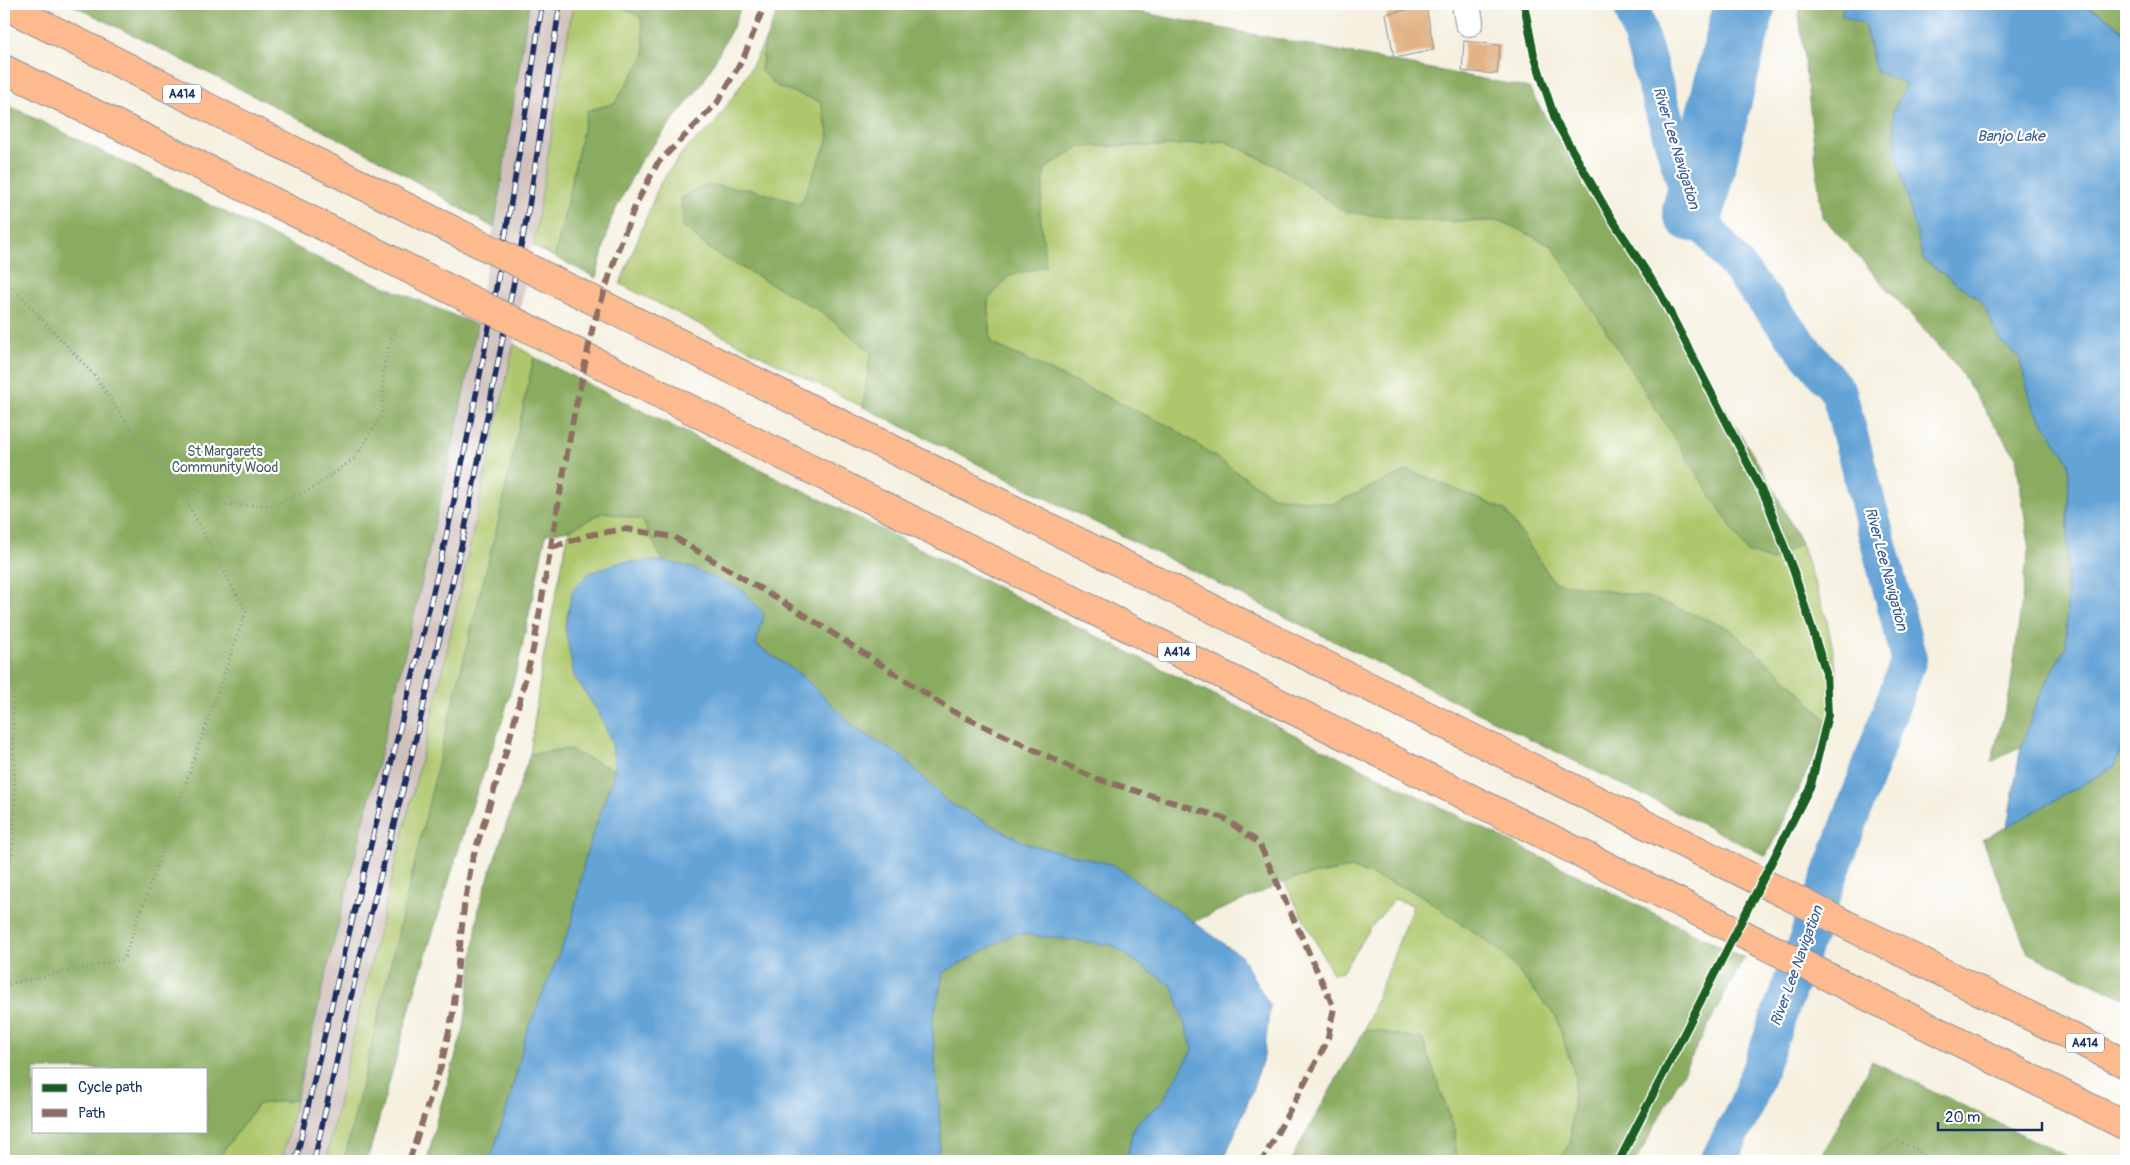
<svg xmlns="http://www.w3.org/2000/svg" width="2130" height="1165" viewBox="0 0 2130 1165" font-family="Pangolin,sans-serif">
<rect width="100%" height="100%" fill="#fff"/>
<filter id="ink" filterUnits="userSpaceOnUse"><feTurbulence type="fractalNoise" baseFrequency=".02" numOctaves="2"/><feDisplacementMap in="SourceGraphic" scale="10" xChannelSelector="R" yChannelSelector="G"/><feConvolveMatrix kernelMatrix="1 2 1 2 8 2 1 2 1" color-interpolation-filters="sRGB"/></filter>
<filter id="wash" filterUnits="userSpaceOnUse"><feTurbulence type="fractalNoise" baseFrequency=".0096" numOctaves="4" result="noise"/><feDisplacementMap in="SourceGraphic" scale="20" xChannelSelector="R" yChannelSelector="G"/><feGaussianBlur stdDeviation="1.12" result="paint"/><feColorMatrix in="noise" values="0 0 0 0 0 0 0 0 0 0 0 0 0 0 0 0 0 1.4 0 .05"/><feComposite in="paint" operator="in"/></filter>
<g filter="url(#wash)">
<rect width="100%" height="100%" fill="#f5f0df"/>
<path fill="#cfc0bb" d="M 529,4 L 573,4 L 558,101 L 514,344 L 440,682 L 351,1045 L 326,1161 L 282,1161 L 342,901 L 386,733 L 442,499 L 494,228 Z"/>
<g fill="#aec76c" stroke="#647b65">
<path d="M 573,4 L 615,4 L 641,17 L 645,55 L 615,103 L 587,111 L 555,257 L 533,246 Z"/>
<path d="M 765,41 L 761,71 L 776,86 L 821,102 L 829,137 L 801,204 L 749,189 L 683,226 L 712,251 L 822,312 L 871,352 L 863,407 L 620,284 L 660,183 L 685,149 L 714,125 L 746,77 Z"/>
<path d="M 1225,141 L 1284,170 L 1422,221 L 1501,221 L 1552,246 L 1640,381 L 1772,561 L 1801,543 L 1827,620 L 1837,672 L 1830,724 L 1792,684 L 1651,598 L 1554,582 L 1505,510 L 1409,470 L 1333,504 L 1272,496 L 1173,428 L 991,343 L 988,300 L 1009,276 L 1045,266 L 1040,213 L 1044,169 L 1080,146 L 1164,146 Z"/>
<path d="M 514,344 L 534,357 L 501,511 L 451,710 L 344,1161 L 326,1161 L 351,1045 L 440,682 Z"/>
<path d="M 604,512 L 642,520 L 663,561 L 621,562 L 574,676 L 599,713 L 612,743 L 615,770 L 567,749 L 530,754 L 542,664 L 569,530 Z"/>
<path d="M 1352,868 L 1418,893 L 1502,952 L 1556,1017 L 1575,1076 L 1570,1144 L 1559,1161 L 1455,1161 L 1455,1130 L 1422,1039 L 1365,1029 L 1413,905 L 1394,899 L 1370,929 L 1342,972 L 1333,974 L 1284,882 L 1294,878 Z"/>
<path d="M 296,1100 L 282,1161 L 216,1161 L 258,1104 Z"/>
</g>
<g fill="#8aac60" stroke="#526e5f" fill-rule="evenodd">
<path d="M 71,4 L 529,4 L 494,228 L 373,156 Z"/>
<path d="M 615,4 L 742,4 L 734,25 L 702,84 L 639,163 L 611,219 L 596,278 L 555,257 L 587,111 L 615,103 L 645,55 L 641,17 Z"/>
<path d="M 781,4 L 1098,4 L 1529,88 L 1553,131 L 1590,187 L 1773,488 L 1801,543 L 1772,561 L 1747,552 L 1552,246 L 1501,221 L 1422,221 L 1345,212 L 1284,170 L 1225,141 L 1164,146 L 1080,146 L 1045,169 L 1040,213 L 1046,266 L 1009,276 L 988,300 L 991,343 L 1173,428 L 1272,496 L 1333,504 L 1409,470 L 1505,510 L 1554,582 L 1651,598 L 1729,628 L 1792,684 L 1830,724 L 1766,856 L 863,407 L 871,352 L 822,312 L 712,251 L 683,226 L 681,198 L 705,185 L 749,189 L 801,204 L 829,137 L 821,102 L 776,86 L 761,71 L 765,41 Z"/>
<path d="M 1798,4 L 1843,4 L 1843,16 L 1864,24 L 1876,71 L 1906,84 L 1893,112 L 1923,259 L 1981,301 L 2001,341 L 2019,357 L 2032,405 L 2069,462 L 2066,647 L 2038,699 L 2021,747 L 1991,762 L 2010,692 L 2029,544 L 2016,457 L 1955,364 L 1822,216 Z"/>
<path d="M 2075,4 L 2126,4 L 2126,34 L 2101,13 Z"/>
<path d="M 4,103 L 322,260 L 477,325 C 427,586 356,842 296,1100 L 258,1104 L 216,1161 L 4,1161 ZM 34,1069 L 206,1069 L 206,1131 L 34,1131 Z"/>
<path d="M 534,357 L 1744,958 L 1636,1161 L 1559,1161 L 1570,1144 L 1575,1076 L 1556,1017 L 1502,952 L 1418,893 L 1352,868 L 1294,878 L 1193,922 L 1114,865 L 1027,844 L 946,801 L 903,757 L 856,729 L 804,677 L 756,645 L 764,614 L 692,568 L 663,561 L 642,520 L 604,512 L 569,530 L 546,534 L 519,661 L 501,725 L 474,800 L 416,987 L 367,1161 L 344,1161 L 451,710 L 501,511 Z"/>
<path d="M 2126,742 L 2126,999 L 2028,953 L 1982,840 L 2113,768 Z"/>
<path d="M 567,749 L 615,770 L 586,855 L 571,925 L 526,1034 L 509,1102 L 490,1161 L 427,1161 L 438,1114 L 464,1028 L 479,906 L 530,754 Z"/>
<path d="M 1015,933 L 1112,945 L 1173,987 L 1193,1049 L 1162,1102 L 1134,1125 L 1126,1161 L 937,1161 L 941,1135 L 932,1023 L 943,973 Z"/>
<path d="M 1365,1029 L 1422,1039 L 1455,1131 L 1455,1161 L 1290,1161 Z"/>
<path d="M 1872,1061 L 2076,1161 L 1819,1161 Z"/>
</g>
<g fill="#63a3d6" stroke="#3f699a">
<path d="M 1843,4 L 2075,4 L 2101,13 L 2126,34 L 2126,742 L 2113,767 L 2007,827 L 2021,747 L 2038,699 L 2066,647 L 2069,462 L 2032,405 L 2019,357 L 2001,342 L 1981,301 L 1923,259 L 1897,156 L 1893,112 L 1906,84 L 1876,71 L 1864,24 L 1842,16 Z"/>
<path d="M 663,561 L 692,568 L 742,590 L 764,614 L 756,645 L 804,677 L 856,729 L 903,757 L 946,801 L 1027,844 L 1114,865 L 1241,956 L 1270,1006 L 1264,1055 L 1250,1097 L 1223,1161 L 1126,1161 L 1134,1125 L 1162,1102 L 1193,1049 L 1173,987 L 1112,945 L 1015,933 L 943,973 L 932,1023 L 941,1135 L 937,1161 L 490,1161 L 509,1102 L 526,1034 L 571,925 L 586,855 L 615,770 L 612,743 L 599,713 L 574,676 L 565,628 L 572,591 L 589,573 L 621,562 Z"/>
</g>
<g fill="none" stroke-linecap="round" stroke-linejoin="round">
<path stroke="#63a3d6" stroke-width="36" d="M 1631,4 L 1693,211 L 1839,393 L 1909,659 L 1746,1106 L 1718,1161"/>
<path stroke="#63a3d6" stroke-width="62" d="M 1693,211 L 1745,4"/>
</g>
<g id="blocks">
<g fill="#e1b385">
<path d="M 1426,6 L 1434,50 L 1394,58 L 1386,14 Z"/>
<path d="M 1464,41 L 1500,45 L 1497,74 L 1462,71 Z"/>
</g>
</g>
</g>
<g filter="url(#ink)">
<use href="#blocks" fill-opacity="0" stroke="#88909e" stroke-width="1"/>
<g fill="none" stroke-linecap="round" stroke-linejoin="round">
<g stroke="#88909e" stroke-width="30">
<path id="minor" d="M 1466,4 L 1469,22"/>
</g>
<g stroke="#88909e" stroke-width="30">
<g id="highway">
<path d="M 4,5 L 360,184"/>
<path d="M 4,69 L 335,232"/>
<path d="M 2044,1023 L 2126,1064"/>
<path d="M 2019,1072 L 2126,1126"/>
</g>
</g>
<g stroke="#88909e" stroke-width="3" stroke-dasharray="1 4" stroke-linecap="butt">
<path d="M 4,281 L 11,286 L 94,375 L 141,443 L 174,478 L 225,505 L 273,505 L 312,489 L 355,458 L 382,414 L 384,365 L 396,325"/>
<path d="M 4,604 C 14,646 12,687 13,730 C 14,780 20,835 4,883"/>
<path d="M 4,985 L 124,959 L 246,612 L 174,478"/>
<path d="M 1870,1161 L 1897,1140 L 1918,1150 L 1931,1161"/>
</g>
<use href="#minor" stroke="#fff" stroke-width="28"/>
<use href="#highway" stroke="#fcba8e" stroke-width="28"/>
<g stroke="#1b2f5e" stroke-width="5.5">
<g id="rail">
<path d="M 296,1161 C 341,952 398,745 446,537 C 486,361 516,182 542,4"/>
<path d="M 314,1161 L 363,944 L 413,750 L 463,538 L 529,206 L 560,4"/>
</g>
</g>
<use href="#rail" stroke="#fff" stroke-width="4" stroke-dasharray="11" stroke-linecap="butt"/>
<g stroke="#88909e" stroke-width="30" stroke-linecap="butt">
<g id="highway-bridge">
<path d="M 360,184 L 2044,1023"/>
<path d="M 335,232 L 2019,1072"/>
</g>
</g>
<use href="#highway-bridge" stroke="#fcba8e" stroke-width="28"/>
<g stroke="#8d6e63" stroke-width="6" stroke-dasharray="12 6" stroke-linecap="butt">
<path d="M 552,547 L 589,535 L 625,529 L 674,537 L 806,616 L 954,712 L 1094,778 L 1224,818 L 1259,843 L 1334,1008 L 1327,1042 L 1262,1161"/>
<path d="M 409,1161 L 441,1066 L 453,1013 L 464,907 L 472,861 L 506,752 L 533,650 L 572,425 L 593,326 L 618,250 L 636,204 L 657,164 L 717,103 L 743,59 L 765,4"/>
</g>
<g stroke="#fff" stroke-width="11">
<path id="cycleway" d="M 1524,4 L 1534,55 L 1556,122 L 1610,216 L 1659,291 L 1766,499 L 1794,572 L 1826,673 L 1828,715 L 1811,785 L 1619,1161"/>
</g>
<use href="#cycleway" stroke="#1b5e20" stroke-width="8"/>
</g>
</g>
<g text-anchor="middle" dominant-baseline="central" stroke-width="4.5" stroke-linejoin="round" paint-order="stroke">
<g fill="#fff" stroke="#5f6d8e" stroke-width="1">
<rect x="163" y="84.5" width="38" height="19" rx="4"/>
<rect x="1158" y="642.5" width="38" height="19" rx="4"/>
<rect x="2066" y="1033.5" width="38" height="19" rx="4"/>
</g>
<g font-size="12" font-weight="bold" fill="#1b2f5e">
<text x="182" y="94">A414</text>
<text x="1177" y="652">A414</text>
<text x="2085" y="1043">A414</text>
</g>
<g font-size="14" fill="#475d62" stroke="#fff">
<text x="225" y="451">St Margarets<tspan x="225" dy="16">Community Wood</tspan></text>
</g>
<g font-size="15" font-style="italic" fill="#385d8e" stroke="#fff">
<text x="2011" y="136">Banjo Lake</text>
<text transform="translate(1676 148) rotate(73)">River Lee Navigation</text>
<text transform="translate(1886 569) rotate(75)">River Lee Navigation</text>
<text transform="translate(1797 966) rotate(-70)">River Lee Navigation</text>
</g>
</g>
<rect width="2130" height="1165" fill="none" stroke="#fff" stroke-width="20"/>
<rect x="32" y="1068" width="175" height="65" fill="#ffffff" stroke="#a4acbf"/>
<rect x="42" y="1084" width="25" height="8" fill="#1b5e20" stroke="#a4acbf"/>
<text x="78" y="1092" font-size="15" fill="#1b2f5e">Cycle path</text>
<rect x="42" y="1109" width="25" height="8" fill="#8d6e63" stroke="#a4acbf"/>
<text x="78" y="1118" font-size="15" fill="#1b2f5e">Path</text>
<path d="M1938 1122v8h104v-8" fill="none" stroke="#1b2f5e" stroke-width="2.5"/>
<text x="1945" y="1122" font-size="15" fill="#1b2f5e" stroke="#ffffff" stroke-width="4" paint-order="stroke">20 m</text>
</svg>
